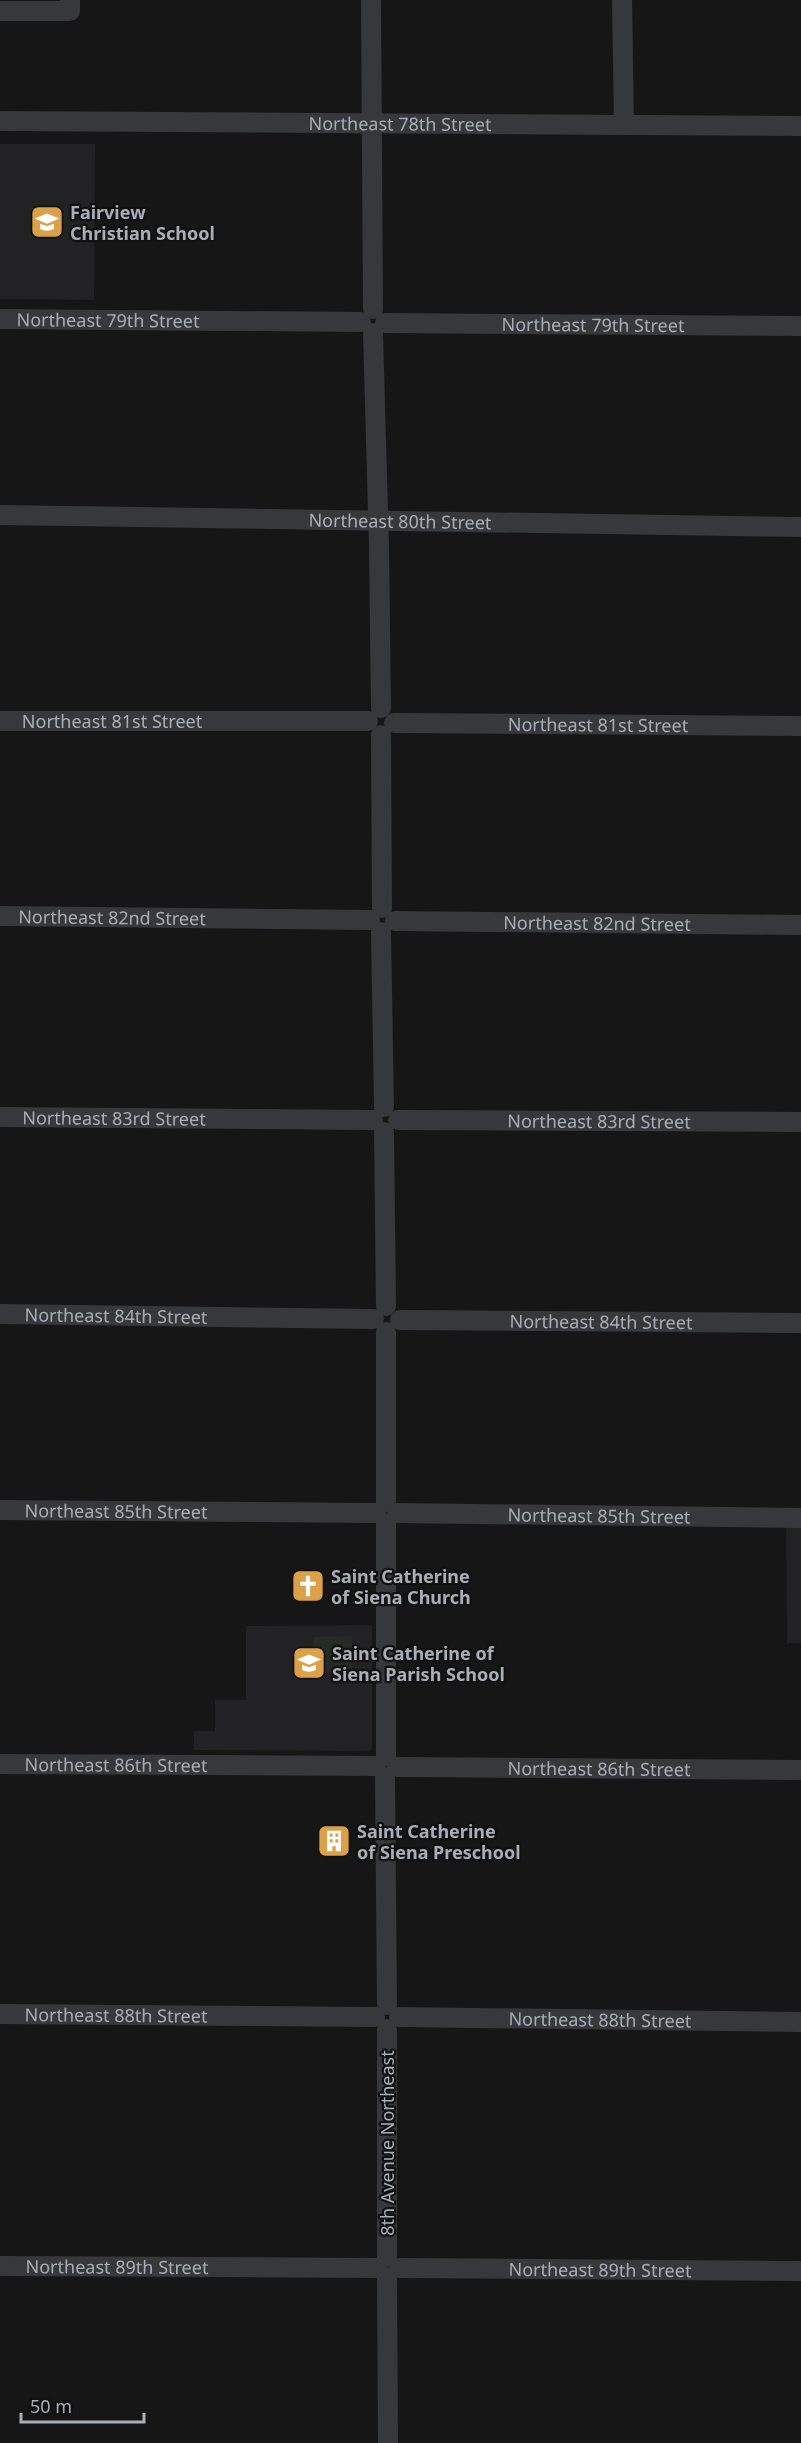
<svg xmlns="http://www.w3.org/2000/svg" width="801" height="2443" viewBox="0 0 801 2443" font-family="'Noto Sans',sans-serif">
<rect width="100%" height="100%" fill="#161617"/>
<g fill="#222224">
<path d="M 0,144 L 95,144 L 94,300 L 0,299 Z"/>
<path d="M 786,1526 L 801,1526 L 801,1643 L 787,1643 Z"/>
<path d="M 372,1625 L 372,1749 L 369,1751 L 194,1750 L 194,1731 L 215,1731 L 215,1700 L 246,1700 L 246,1626 Z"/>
</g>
<path fill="#242b25" d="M 352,1636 L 352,1672 L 313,1672 L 313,1637 Z"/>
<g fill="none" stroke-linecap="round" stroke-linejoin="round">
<g stroke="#37383c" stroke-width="20">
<path d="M 371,0 L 373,309"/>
<path d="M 622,0 L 624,124"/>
<path d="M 0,11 L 70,11 L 70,0"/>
<path id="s1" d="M 0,121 L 801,126"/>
<path id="s2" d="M 0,319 L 361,322"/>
<path id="s3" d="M 385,323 L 801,326"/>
<path d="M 373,333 L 379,547 L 381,708"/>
<path id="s4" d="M 0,515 L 801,527"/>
<path id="s5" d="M 0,721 L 368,721"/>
<path id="s6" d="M 394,723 L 801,726"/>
<path d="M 381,735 L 382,908"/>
<path id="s7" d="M 0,916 L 370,920"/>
<path id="s8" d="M 395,921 L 801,925"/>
<path d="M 381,932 L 384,1107"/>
<path id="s9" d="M 0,1117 L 373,1120"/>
<path id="s10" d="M 398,1120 L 801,1122"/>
<path d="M 384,1132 L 386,1306"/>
<path id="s11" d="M 0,1314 L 374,1319"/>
<path id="s12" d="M 400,1320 L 801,1323"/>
<path d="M 386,1332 L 386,1502"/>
<path id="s13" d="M 0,1510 L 376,1513"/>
<path id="s14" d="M 397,1513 L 801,1518"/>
<path d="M 386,1523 L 386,1756"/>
<path id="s15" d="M 0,1764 L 376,1766"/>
<path id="s16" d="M 397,1767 L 801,1770"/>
<path d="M 385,1777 L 387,2005"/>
<path id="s17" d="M 0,2014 L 375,2017"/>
<path id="s18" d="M 399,2017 L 801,2022"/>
<path d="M 387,2257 L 387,2029"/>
<path id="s19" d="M 0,2266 L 378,2268"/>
<path id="s20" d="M 399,2268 L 801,2271"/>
<path d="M 387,2277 L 388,2443"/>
</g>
</g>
<defs>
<g id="school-square" transform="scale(1.725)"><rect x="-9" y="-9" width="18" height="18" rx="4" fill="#dca148" stroke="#111112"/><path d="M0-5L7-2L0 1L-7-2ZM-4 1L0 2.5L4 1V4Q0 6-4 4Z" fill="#fff"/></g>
<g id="church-square" transform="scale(1.725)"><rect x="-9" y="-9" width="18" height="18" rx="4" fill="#dca148" stroke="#111112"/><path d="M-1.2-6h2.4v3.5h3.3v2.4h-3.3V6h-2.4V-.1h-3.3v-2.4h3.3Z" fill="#fff"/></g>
<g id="building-square" transform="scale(1.725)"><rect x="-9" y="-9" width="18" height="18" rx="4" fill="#dca148" stroke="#111112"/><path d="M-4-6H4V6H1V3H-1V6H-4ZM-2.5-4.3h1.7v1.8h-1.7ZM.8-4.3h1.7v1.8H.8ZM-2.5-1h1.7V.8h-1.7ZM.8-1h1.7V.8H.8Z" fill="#fff"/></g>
</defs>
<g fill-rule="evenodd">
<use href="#school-square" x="47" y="222"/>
<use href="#church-square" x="308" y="1586"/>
<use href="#school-square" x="309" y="1663"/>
<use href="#building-square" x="334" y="1841"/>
</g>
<g text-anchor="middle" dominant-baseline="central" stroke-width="4.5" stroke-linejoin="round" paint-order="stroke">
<g font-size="18" fill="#a9aeb6" stroke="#111112">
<text stroke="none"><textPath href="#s1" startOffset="400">Northeast 78th Street</textPath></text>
<text stroke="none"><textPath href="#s2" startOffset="108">Northeast 79th Street</textPath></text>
<text stroke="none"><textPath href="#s3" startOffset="208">Northeast 79th Street</textPath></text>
<text stroke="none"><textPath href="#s4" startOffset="400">Northeast 80th Street</textPath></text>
<text stroke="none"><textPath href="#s5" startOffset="112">Northeast 81st Street</textPath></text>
<text stroke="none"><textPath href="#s6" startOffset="204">Northeast 81st Street</textPath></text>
<text stroke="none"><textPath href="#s7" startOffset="112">Northeast 82nd Street</textPath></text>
<text stroke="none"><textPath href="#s8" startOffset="202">Northeast 82nd Street</textPath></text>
<text stroke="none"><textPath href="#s9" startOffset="114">Northeast 83rd Street</textPath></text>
<text stroke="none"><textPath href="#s10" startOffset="201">Northeast 83rd Street</textPath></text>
<text stroke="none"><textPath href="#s11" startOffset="116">Northeast 84th Street</textPath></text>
<text stroke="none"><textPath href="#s12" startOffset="201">Northeast 84th Street</textPath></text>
<text stroke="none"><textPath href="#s13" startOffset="116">Northeast 85th Street</textPath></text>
<text stroke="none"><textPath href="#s14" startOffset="202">Northeast 85th Street</textPath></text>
<text stroke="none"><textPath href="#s15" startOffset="116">Northeast 86th Street</textPath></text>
<text stroke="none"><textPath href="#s16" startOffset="202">Northeast 86th Street</textPath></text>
<text stroke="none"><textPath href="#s17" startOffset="116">Northeast 88th Street</textPath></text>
<text stroke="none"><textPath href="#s18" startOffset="201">Northeast 88th Street</textPath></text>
<text transform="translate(387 2143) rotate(-90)">8th Avenue Northeast</text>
<text stroke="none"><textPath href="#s19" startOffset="117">Northeast 89th Street</textPath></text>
<text stroke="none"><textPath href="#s20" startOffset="201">Northeast 89th Street</textPath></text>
</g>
<g font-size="18" font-weight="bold" fill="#a9aeb6" stroke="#111112" text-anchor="start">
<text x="70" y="212">Fairview<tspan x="70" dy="21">Christian School</tspan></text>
<text x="331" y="1576">Saint Catherine<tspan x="331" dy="21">of Siena Church</tspan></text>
<text x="332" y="1653">Saint Catherine of<tspan x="332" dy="21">Siena Parish School</tspan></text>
<text x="357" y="1831">Saint Catherine<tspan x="357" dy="21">of Siena Preschool</tspan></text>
</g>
</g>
<path d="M21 2413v9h123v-9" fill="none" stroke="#a9aeb6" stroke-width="3"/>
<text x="30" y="2413" font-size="18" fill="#a9aeb6" stroke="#111112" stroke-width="4.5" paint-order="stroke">50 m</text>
</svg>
